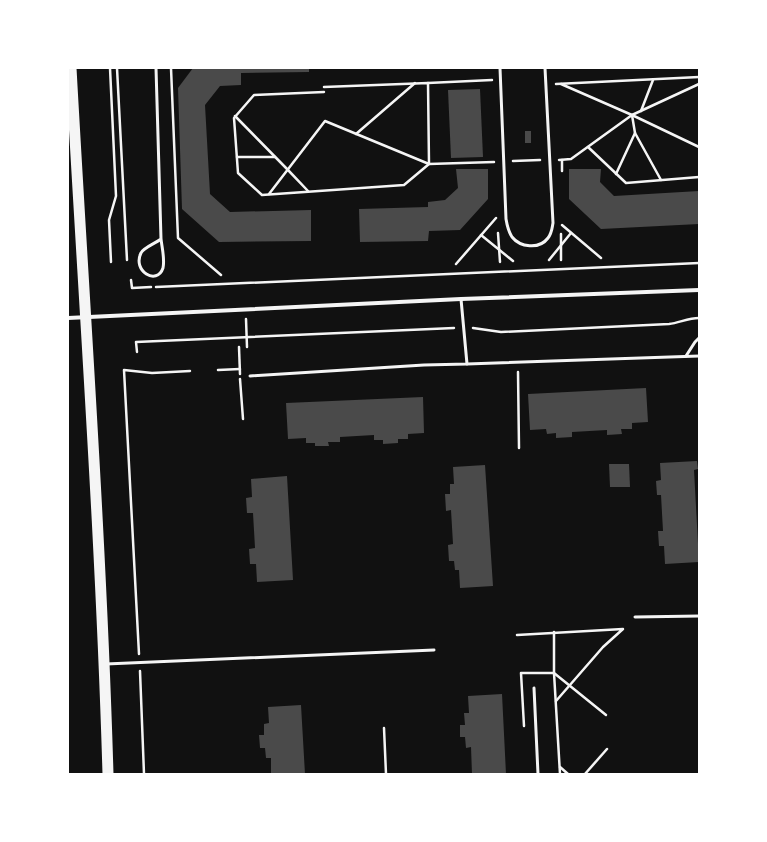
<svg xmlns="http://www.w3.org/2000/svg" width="767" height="842" viewBox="0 0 767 842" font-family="Helvetica,sans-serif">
<rect width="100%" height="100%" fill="#111"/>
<g fill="#4a4a4a">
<path d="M 193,68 L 309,68 L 309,72 L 241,73 L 241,85 L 220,86 L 205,105 L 210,194 L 230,212 L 311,210 L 311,241 L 219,242 L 182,209 L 178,88 Z"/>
<path d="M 480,89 L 483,157 L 451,158 L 448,90 Z"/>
<rect x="525" y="131" width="6" height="12"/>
<path d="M 456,169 L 488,169 L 488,199 L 460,230 L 429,231 L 428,241 L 360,242 L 359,209 L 428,207 L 428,202 L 445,200 L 458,188 Z"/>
<path d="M 569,169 L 601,169 L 600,182 L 614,196 L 699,191 L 699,224 L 601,229 L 569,199 Z"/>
<path d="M 646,388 L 648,422 L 632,423 L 632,429 L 621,429 L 622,434 L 607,435 L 607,430 L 572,432 L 572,437 L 556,438 L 556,433 L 547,434 L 546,429 L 530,430 L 528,394 Z"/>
<path d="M 423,397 L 424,433 L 408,434 L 408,439 L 398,439 L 398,443 L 383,444 L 383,440 L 374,440 L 374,435 L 340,437 L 340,442 L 328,442 L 329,446 L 315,446 L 315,443 L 306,443 L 306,438 L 288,439 L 286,403 Z"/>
<path d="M 697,461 L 698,469 L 694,470 L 699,562 L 665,564 L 664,546 L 659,546 L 658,531 L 663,531 L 661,495 L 657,495 L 656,481 L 661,480 L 660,463 Z"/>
<path d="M 609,464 L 629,464 L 630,487 L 610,487 Z"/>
<path d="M 485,465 L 493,586 L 460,588 L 459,570 L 455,570 L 454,561 L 449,561 L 448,545 L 453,544 L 451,510 L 446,511 L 445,494 L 450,494 L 450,484 L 454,484 L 453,467 Z"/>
<path d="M 287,476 L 293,580 L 257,582 L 256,564 L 250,564 L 249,549 L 255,548 L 253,513 L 247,513 L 246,498 L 252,497 L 251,479 Z"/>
<path d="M 502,694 L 506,774 L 472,774 L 471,747 L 466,748 L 465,737 L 460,737 L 460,725 L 465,725 L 464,713 L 469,713 L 468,696 Z"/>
<path d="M 301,705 L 305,774 L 271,774 L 271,758 L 266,758 L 265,748 L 260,748 L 259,735 L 264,735 L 264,724 L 269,723 L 268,707 Z"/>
</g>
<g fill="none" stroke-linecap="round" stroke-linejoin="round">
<g stroke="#f5f5f5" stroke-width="2.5">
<path d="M 110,68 L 116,196 L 109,220 L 111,262"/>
<path d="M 117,68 L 127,260"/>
<path d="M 171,68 L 178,238 L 221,275"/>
<path d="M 428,83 L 492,80"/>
<path d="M 556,84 L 699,77"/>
<path d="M 561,84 L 632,115 L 699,147"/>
<path d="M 324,87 L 428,83 L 429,164 L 404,185 L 262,195 L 238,173 L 234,118 L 254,95 L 324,92"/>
<path d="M 641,111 L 653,80"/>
<path d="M 632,115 L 635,133 L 661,180"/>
<path d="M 235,116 L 288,170 L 308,191"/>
<path d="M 356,134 L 415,83"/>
<path d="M 588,147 L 626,183 L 699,177"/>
<path d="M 237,157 L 275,157"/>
<path d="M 559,160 L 571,159 L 632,115 L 699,84"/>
<path d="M 513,161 L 540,160"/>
<path d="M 562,171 L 562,160"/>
<path d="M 616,174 L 635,133"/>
<path d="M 269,194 L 325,121 L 429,164 L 494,162"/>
<path d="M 562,225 L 601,258"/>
<path d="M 498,233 L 500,262"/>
<path d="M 481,235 L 513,261"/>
<path d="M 549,260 L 571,233"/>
<path d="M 561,260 L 561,234"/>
<path d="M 456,264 L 496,218"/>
<path d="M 131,280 L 132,288 L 151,287"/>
<path d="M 156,287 L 699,263"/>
<path d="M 246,319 L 247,347"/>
<path d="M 473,328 L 501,332 L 669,324 C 679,323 688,318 699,318"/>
<path d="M 239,347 L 240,374"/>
<path d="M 137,352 L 136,342 L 454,328"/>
<path d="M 218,370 L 240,369"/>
<path d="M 518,372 L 519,448"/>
<path d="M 240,379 L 243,419"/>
<path d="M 554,632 L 554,673 L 560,774"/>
<path d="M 517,635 L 623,629 L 603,647 L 556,701"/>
<path d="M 139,654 L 124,370 L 152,373 L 190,371"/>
<path d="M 140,671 L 144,774"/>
<path d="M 524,726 L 521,673 L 554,673 L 606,715"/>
<path d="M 384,728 L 386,774"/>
<path d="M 560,767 L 568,774"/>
<path d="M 585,774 L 607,749"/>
</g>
<g stroke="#f5f5f5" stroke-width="3">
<path d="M 156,68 L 161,239 C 162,248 165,259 163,268 C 157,286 132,271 141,253 C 143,248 156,243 161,239"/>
<path d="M 500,68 L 506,219 C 507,225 508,231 512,237 C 520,247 539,250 548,238 C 552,233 552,228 553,223 L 545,68"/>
<path d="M 686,356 L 695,342 L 699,338"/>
<path d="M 467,364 L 699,356"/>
<path d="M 250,376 L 424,365 L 467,364 L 461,299"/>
<path d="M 635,617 L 699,616"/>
<path d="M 106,664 L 434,650"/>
<path d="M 534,688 L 538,774"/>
</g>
<path stroke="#f5f5f5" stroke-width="4" d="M 68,318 L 461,299 L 699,290"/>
<path stroke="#f5f5f5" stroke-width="11" d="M 71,68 C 84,303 101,538 108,774"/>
</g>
<rect width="767" height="842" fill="none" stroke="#ffffff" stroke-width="138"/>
</svg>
